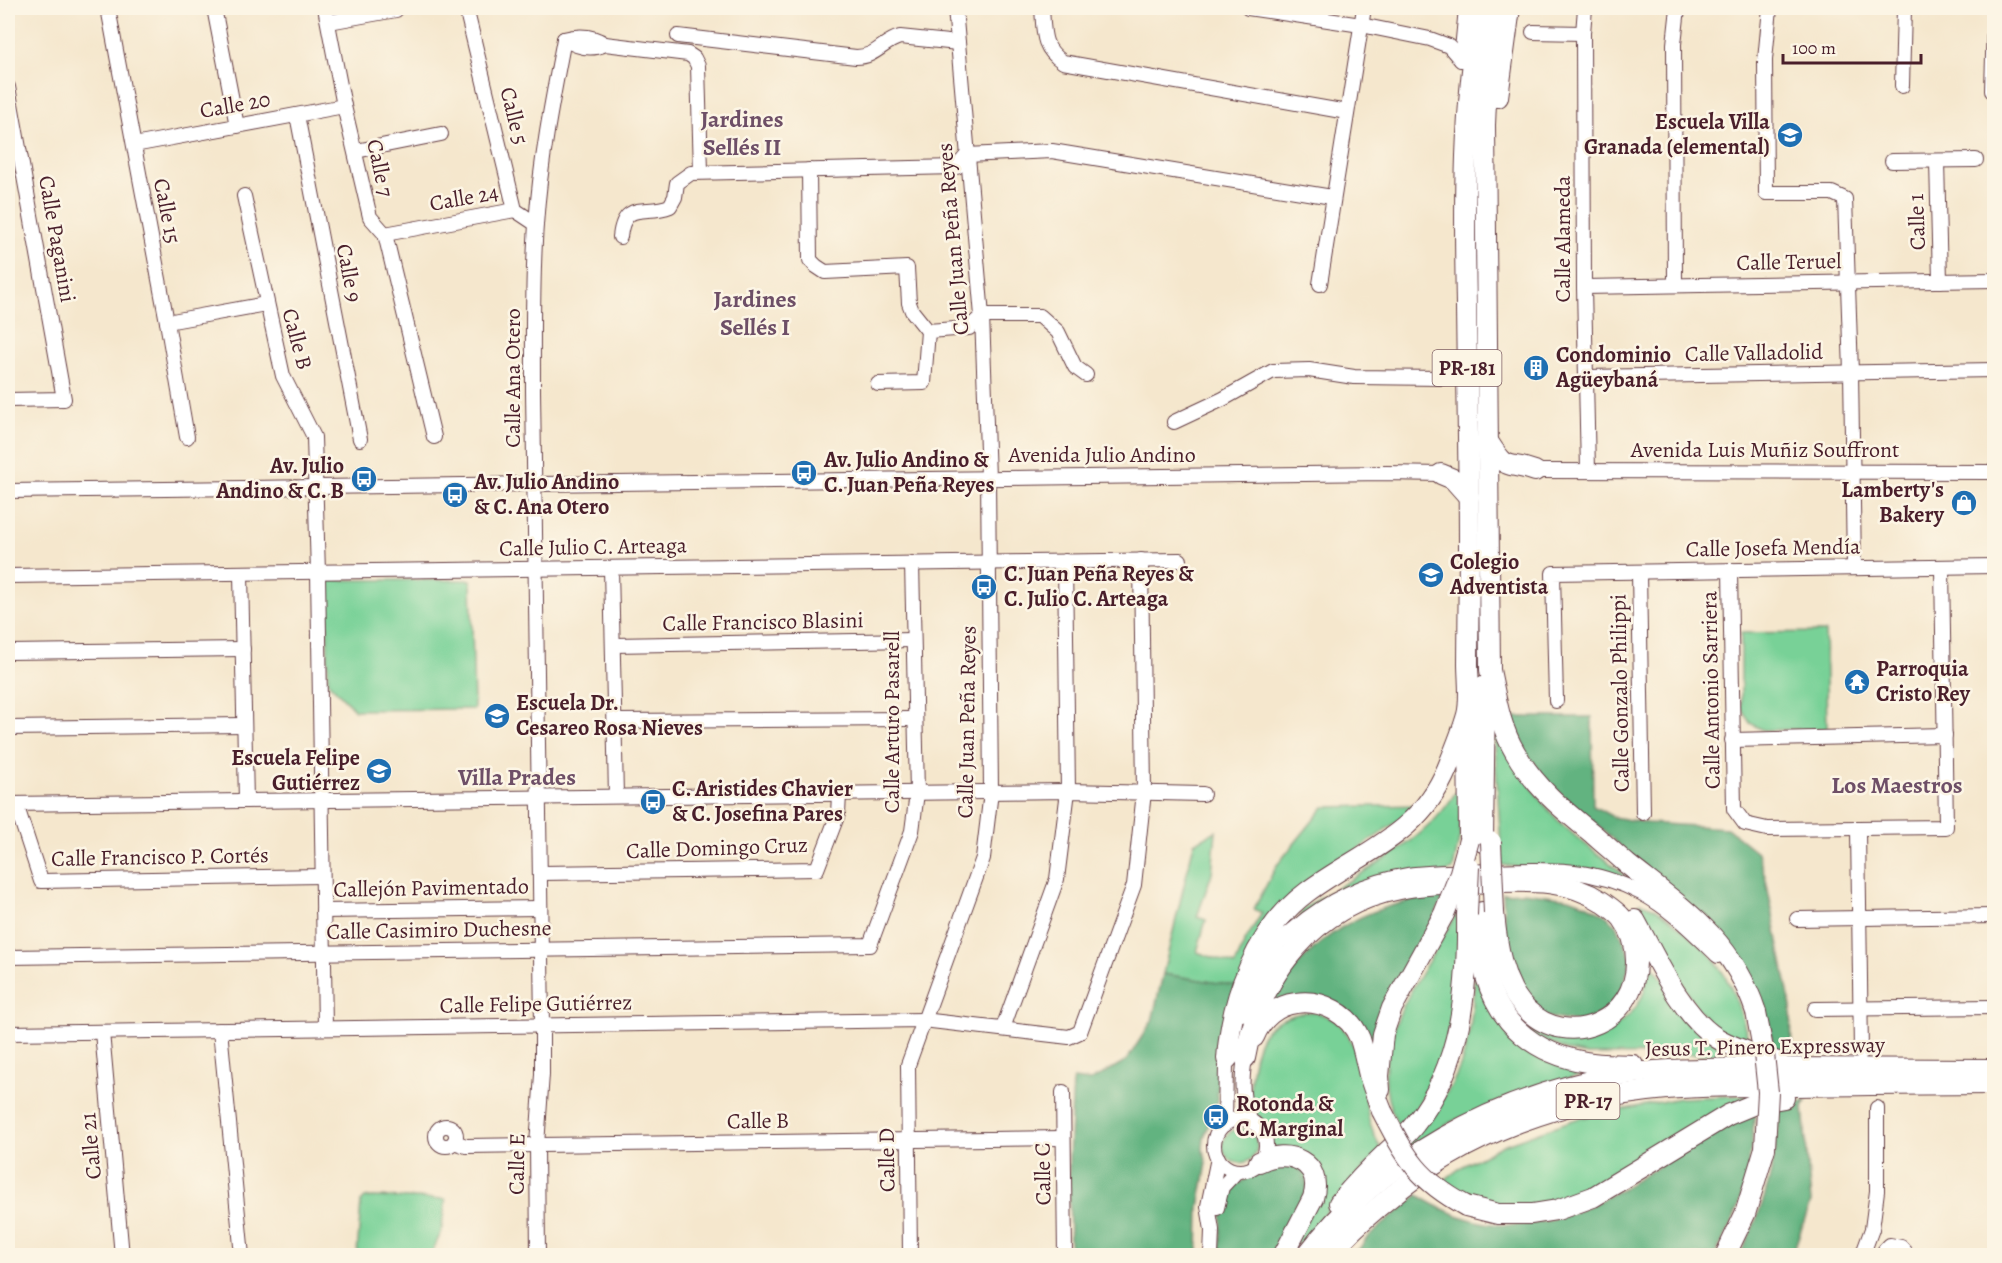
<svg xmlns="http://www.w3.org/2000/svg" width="2002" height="1263" viewBox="0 0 2002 1263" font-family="Alegreya,serif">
<rect width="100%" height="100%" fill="#fcf5e5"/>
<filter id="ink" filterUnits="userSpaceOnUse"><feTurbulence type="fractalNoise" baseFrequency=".0167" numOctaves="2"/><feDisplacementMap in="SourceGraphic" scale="12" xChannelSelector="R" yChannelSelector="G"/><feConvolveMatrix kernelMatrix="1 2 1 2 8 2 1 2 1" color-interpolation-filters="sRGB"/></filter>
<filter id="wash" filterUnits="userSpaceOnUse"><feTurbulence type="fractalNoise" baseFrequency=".008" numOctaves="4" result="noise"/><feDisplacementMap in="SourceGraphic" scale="24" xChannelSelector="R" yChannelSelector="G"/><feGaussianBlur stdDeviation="1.35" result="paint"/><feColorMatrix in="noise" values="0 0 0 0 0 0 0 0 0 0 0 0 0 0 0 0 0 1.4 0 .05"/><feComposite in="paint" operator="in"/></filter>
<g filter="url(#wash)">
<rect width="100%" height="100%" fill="#f5e7cd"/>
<g fill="#78d197" stroke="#617861" stroke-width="1.5">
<path d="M 327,580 L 471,580 L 474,709 L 355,710 L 328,682 Z"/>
<path d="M 1825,632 L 1827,729 L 1763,730 L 1750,723 L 1741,707 L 1741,633 Z"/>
<path d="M 1495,728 C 1514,758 1531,792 1555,817 C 1574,838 1598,853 1620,871 L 1625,877 L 1621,880 L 1502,865 L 1494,730 Z"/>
<path d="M 1458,792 L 1461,794 L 1460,835 L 1453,870 L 1300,917 L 1302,911 L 1308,906 C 1357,873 1425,845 1455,793 Z"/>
<path d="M 1420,805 L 1302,890 L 1237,986 L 1163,974 L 1194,843 L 1216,831 L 1212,873 L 1197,917 L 1206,920 L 1197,952 L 1235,965 L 1245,941 L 1262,913 L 1254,909 L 1277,865 L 1324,807 Z"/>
<path d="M 1640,903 C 1653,904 1667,916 1676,924 C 1686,933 1698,941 1707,951 C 1730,976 1742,1011 1749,1044 L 1727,1035 L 1709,1022 L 1696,1007 L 1641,911 L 1639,904 Z"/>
<path d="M 1459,915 L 1461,924 L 1448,1056 L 1401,1134 C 1396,1122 1391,1111 1388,1099 C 1373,1030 1426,972 1455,916 Z"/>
<path d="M 1493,959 L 1558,1035 C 1567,1038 1576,1040 1586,1038 C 1605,1035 1629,1020 1639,1002 C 1647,990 1648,975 1648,961 L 1724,1052 L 1721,1054 L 1587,1055 L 1567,1051 L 1532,1034 L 1503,1003 Z"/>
<path d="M 1475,968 L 1486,995 L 1584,1071 L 1583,1074 L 1505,1099 L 1451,1122 L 1410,1149 L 1405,1142 C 1416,1129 1429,1117 1439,1104 C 1470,1064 1473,1017 1475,968 Z"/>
<path d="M 1307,1012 C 1361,1014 1360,1076 1368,1115 C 1370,1128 1376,1139 1382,1150 L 1346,1188 L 1300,1245 L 1297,1244 L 1272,1150 C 1273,1130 1260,1125 1253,1108 C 1249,1097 1250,1083 1252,1071 C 1257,1033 1268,1019 1307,1012 Z"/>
<path d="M 1755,1095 L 1593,1188 L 1549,1206 L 1498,1205 L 1462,1194 L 1442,1182 L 1463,1166 L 1503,1145 L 1576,1119 L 1680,1098 Z"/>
<circle cx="1240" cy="1146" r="17"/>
<path d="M 372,1197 L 446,1199 L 441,1233 L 431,1254 L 357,1255 L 361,1202 L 365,1198 Z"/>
</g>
<g fill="#62b380" stroke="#566956" stroke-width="1.5">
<path d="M 1512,717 L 1592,717 L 1593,806 L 1613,817 L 1647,823 L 1727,828 L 1758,853 L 1766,880 L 1791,1007 L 1792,1059 L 1776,1059 L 1769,1025 L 1763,1009 L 1662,883 L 1550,784 L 1527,754 Z"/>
<path d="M 1523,892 L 1569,898 L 1588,905 L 1604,914 L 1617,925 L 1631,958 L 1618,1004 L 1582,1023 L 1541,1016 L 1520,993 L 1505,943 L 1503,893 Z"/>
<path d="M 1444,896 L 1374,1050 L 1339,1011 L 1267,1007 C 1310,937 1361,904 1444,896 Z"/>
<path d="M 1163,974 L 1237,986 L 1223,1032 L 1216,1110 L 1204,1137 L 1203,1150 L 1207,1163 L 1199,1207 L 1198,1255 L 1070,1256 L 1069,1158 L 1073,1079 L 1091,1081 L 1127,1060 L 1152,1021 Z"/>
<path d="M 1806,1101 L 1803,1107 L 1811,1202 L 1792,1255 L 1739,1256 C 1767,1204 1776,1163 1780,1106 Z"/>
<path d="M 1755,1111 C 1751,1160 1743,1214 1714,1255 L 1354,1256 L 1367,1238 L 1418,1195 C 1523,1263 1600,1203 1690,1146 C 1711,1133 1734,1123 1755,1111 Z"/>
<path d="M 1270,1164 L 1296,1166 L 1303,1174 L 1307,1189 L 1275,1255 L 1220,1256 L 1222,1210 L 1225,1197 L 1233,1187 Z"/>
</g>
</g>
<g filter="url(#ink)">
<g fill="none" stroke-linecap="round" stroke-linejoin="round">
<g stroke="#643d43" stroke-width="16">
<g id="minor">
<path d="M 108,8 L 167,322 L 266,304"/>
<path d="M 214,8 L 237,126"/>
<path d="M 325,8 L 344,106 L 370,217 L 385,234 L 434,437"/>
<path d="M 466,8 L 515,210 L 536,224"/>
<path d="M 1042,8 C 1044,32 1041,47 1063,62 L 1347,112"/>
<path d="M 1248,8 L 1361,25 L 1430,39 L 1449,46 L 1461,60"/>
<path d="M 1585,8 L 1583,33 L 1584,287 L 1588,471"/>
<path d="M 1770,8 L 1765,60 L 1766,193 L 1832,193 L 1845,199 L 1851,372 L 1854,567"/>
<path d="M 329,22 L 396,10"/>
<path d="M 1533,32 L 1583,33"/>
<path d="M 678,36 L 856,57 C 876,57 882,42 900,37 L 958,43"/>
<path d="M 564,39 C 578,35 592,35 605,44 L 688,54 L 694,58 L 698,66 L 701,172"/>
<path d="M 564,39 C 577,47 591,51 605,44"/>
<path d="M 1461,60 L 1466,8"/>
<path d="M 1902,86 L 1904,8"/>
<path d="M 8,87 L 64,399 L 8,400"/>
<path d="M 1992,91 L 1994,19"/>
<path d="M 297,115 L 360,439"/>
<path d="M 134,145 L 344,106"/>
<path d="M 356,151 L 441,134"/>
<path d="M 1892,161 L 1976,160"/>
<path d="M 1937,161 L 1940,281"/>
<path d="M 809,170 L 810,260 L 816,266 L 825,272 L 907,268 L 909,303 L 912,311 L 928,331 L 969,328 L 982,316 L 1040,316 L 1058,332 L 1075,367 L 1086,375"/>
<path d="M 244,196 L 283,376 L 314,437 L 318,573 L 325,1028"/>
<path d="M 385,234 L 515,210"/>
<path d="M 620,237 C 624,199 646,216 670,206 L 675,197 L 677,183 L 691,173 L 957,167 L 967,155 L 1052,151 L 1332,197"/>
<path d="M 1320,284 L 1364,8"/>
<path d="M 1675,285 L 1674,44 L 1678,8"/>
<path d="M 1584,287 L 1994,280"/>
<path d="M 167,322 L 187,437"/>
<path d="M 1586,377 L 1994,370"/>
<path d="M 878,384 L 924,383 L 928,331"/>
<path d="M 1174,422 L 1223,399 L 1273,371 L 1309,370 L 1354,377 L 1441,378"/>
<path d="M 1535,471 L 1994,472"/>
<path d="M 8,491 L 1387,473 L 1441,474"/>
<path d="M 611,568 L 616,796"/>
<path d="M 1730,570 L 1734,809 L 1745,824 L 1767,829 L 1946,827 L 1942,567"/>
<path d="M 1639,572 L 1643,813"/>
<path d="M 241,574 L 246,801"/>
<path d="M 8,576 L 1180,560"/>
<path d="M 613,645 L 913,640"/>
<path d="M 8,652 L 243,649"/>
<path d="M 1556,701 L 1553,573 L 1994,566"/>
<path d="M 615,721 L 914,719"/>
<path d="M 8,728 L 244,725"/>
<path d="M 1732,740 L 1945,735"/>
<path d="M 8,804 L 1068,791 L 1203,794"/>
<path d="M 16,804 L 41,881 L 322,876"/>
<path d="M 1858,829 L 1861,1053"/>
<path d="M 541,873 L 817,869 L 838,814 L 839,794"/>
<path d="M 323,911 L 540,908"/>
<path d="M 1797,919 L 1994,916"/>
<path d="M 8,957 L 870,945 L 912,831 L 917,793 L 912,563"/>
<path d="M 1815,1009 L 1994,1007"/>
<path d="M 1242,1014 C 1251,990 1262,965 1277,945 C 1281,939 1289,934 1294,929 C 1327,901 1365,882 1408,875 C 1434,871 1463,872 1490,871 C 1545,869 1590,866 1641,893 C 1671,909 1694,933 1718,956"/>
<path d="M 1003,1028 L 1057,879 L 1068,791 L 1065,561"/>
<path d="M 220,1030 L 242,1256"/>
<path d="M 102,1032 L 122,1256"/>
<path d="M 8,1033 L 923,1020 L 1069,1037 L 1080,1032 L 1134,885 L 1144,792 L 1141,560"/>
<path d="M 1245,1058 C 1241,1082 1241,1100 1251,1122"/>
<path d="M 1063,1092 L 1065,1256"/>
<circle cx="1240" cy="1145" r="26"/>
<path d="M 1225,1124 L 1226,1064 L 1229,1052"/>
<circle cx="446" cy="1136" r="10"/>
<path d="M 454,1142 L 466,1146 L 1063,1138"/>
<path d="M 1217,1208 L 1222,1187 L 1237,1171"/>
<path d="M 1885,1250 L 1890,1245 L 1901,1247 L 1909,1256"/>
<path d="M 538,1256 L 537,1145 L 542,1074 L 542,1025 L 533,391 C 533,336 532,280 536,225 C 540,163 552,101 564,39"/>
<path d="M 910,1256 L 908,1065 L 983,858 L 991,792 L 988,477 L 982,316 L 955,8"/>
<path d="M 1211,1256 L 1212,1230 L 1208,1206 L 1218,1158"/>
<path d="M 1862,1256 L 1872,1229 L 1877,1191 L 1877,1108"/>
<path d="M 1994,1256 L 1994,1255"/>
</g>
</g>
<g stroke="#643d43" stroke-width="22">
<g id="highway">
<path d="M 1494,8 L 1488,56 L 1485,125 L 1490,670 C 1496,698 1500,727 1515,752 C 1534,786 1563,810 1593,834 C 1604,844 1616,854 1627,864 C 1684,909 1732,939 1756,1012"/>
<path d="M 1498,97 L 1510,8"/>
<path d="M 1489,443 C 1509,474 1506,460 1535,471"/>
<path d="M 1441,474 L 1453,479 L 1469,497"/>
<path d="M 1468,724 L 1469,840"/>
<path d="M 1483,842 L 1485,686"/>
<path d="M 1482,912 C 1482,933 1480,956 1486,977 C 1501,1026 1536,1054 1586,1062 C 1601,1065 1617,1064 1633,1065"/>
<path d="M 1635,920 C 1655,956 1682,1017 1717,1038 C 1735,1049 1758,1055 1778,1062"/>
<path d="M 1254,1037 C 1261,1019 1277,1005 1296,1003 C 1322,999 1350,1014 1360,1039 C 1364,1051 1366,1063 1369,1075 C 1373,1087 1377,1099 1382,1111"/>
<path d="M 1245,1058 C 1260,974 1313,906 1400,889 C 1431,882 1465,884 1496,882 C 1533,881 1568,880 1601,901 C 1608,906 1616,911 1622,918 C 1631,930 1636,946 1636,961 C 1637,1020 1570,1051 1527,1010 C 1502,986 1497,945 1494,913"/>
<path d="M 1227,1059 C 1231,998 1256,930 1307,892 C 1361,852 1419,836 1447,769 C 1454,752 1462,733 1467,715 C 1471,700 1468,679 1468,663 C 1468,625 1469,587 1469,548 C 1469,467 1467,387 1466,306 C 1464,206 1463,106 1481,8"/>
<path d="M 1380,1090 L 1379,1076 L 1383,1034 L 1392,1008 L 1444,914"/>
<path d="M 1259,1162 C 1288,1147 1324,1162 1313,1198 L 1283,1256"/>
<path d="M 1339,1203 C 1353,1186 1369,1169 1386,1153 C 1395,1144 1407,1135 1415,1124 C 1462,1066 1468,987 1467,915"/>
<path d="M 1466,1206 L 1498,1214 L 1532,1214 L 1557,1210 L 1593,1197 L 1728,1115 L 1757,1103 L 1784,1098"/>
<path d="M 1306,1256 C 1379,1159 1495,1098 1613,1076 C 1659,1068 1707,1069 1754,1068 C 1834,1068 1914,1069 1994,1069"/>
<path d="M 1329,1256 C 1346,1234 1367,1216 1388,1199 C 1467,1132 1565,1098 1667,1089 C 1709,1085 1752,1086 1794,1086 C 1861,1085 1928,1084 1994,1084"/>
<path d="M 1725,1256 L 1745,1214 L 1765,1148"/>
</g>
</g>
<use href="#minor" stroke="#fff" stroke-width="14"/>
<use href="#highway" stroke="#fff" stroke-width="20"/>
<g stroke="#643d43" stroke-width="22" stroke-linecap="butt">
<g id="highway-bridge">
<path d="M 1491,842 L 1494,913"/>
<path d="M 1444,914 L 1459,876 L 1469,840"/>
<path d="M 1467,915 L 1469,867"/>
<path d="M 1756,1012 L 1764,1054 L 1768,1092 L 1765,1148"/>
<path d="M 1382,1111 C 1407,1159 1417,1179 1466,1206"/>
</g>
</g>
<use href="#highway-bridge" stroke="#fff" stroke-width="20"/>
</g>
</g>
<defs>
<g id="school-disc" transform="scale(1.35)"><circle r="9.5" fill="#1f6fb2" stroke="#fcf5e5"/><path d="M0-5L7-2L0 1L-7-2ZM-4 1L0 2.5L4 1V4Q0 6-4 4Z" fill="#fff"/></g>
<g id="building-disc" transform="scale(1.35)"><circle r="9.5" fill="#1f6fb2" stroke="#fcf5e5"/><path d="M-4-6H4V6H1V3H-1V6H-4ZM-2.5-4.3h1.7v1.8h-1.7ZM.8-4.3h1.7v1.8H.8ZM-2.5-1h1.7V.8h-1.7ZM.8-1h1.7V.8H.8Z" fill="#fff"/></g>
<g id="bus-disc" transform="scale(1.35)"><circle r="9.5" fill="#1f6fb2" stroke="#fcf5e5"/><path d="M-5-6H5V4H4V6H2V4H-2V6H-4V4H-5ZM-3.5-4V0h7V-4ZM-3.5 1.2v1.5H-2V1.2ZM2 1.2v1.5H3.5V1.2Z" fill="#fff"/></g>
<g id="shop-disc" transform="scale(1.35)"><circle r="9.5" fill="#1f6fb2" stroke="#fcf5e5"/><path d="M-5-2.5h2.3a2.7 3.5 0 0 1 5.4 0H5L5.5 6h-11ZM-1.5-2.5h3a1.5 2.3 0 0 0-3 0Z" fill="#fff"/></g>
<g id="temple-disc" transform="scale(1.35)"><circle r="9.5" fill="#1f6fb2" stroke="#fcf5e5"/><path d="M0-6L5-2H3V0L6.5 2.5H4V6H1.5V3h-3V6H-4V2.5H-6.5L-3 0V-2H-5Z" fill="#fff"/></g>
</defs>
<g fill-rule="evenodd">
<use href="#school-disc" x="1790" y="135"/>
<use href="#building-disc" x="1536" y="368"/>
<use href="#bus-disc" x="804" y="473"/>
<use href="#bus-disc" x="364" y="479"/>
<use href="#bus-disc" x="455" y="495"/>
<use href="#shop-disc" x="1964" y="503"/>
<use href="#school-disc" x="1431" y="575"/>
<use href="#bus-disc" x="984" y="587"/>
<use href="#temple-disc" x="1857" y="682"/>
<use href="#school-disc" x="497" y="716"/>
<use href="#school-disc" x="379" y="771"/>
<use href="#bus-disc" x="653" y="802"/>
<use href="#bus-disc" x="1216" y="1117"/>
</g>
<g text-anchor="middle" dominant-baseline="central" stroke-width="5" stroke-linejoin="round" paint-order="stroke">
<g fill="#fcf5e5" stroke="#7f5f63" stroke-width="1.5">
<rect x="1432.5" y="350" width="69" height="36" rx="4.5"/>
<rect x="1556.5" y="1083" width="63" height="36" rx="4.5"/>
</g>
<g font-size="21" font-weight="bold" fill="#4a1f2b">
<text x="1467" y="368">PR-181</text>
<text x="1588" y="1101">PR-17</text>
</g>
<g font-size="22" fill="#4a1f2b" stroke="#fcf5e5">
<text transform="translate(235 105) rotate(-10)">Calle 20</text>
<text transform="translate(514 116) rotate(76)">Calle 5</text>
<text transform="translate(380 168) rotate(78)">Calle 7</text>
<text transform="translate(464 198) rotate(-10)">Calle 24</text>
<text transform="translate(167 211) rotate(79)">Calle 15</text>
<text transform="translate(1917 222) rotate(-92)">Calle 1</text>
<text transform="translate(57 239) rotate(80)">Calle Paganini</text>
<text transform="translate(953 239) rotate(-95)">Calle Juan Peña Reyes</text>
<text transform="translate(1563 239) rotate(-90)">Calle Alameda</text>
<text transform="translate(1789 262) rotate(-1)">Calle Teruel</text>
<text transform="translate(349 273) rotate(79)">Calle 9</text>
<text transform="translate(297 339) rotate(75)">Calle B</text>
<text transform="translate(1754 353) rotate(-1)">Calle Valladolid</text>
<text transform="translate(513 378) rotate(-90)">Calle Ana Otero</text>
<text x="1765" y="450">Avenida Luis Muñiz Souffront</text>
<text x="1102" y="455">Avenida Julio Andino</text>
<text transform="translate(593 547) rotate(-1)">Calle Julio C. Arteaga</text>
<text transform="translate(1773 548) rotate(-1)">Calle Josefa Mendía</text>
<text transform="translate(763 622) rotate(-1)">Calle Francisco Blasini</text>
<text transform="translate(1711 690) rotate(-91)">Calle Antonio Sarriera</text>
<text transform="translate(1620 693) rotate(-91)">Calle Gonzalo Philippi</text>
<text transform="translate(892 722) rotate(-90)">Calle Arturo Pasarell</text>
<text transform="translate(967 722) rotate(-89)">Calle Juan Peña Reyes</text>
<text transform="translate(717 848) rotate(-2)">Calle Domingo Cruz</text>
<text transform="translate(160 857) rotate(-1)">Calle Francisco P. Cortés</text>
<text transform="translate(431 888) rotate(-1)">Callejón Pavimentado</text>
<text transform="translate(439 930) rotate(-1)">Calle Casimiro Duchesne</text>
<text transform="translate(536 1004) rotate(-1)">Calle Felipe Gutiérrez</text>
<text transform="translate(1765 1047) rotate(-1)">Jesus T. Pinero Expressway</text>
<text transform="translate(758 1121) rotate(-1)">Calle B</text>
<text transform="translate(91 1146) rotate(-95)">Calle 21</text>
<text transform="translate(887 1160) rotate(-91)">Calle D</text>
<text transform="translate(517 1164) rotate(-89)">Calle E</text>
<text transform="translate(1043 1174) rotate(-91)">Calle C</text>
</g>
<g font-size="22" font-weight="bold" fill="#4a1f2b" stroke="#fcf5e5" text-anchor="start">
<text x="1770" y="122" text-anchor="end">Escuela Villa<tspan x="1770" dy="25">Granada (elemental)</tspan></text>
<text x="1556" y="355">Condominio<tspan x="1556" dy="25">Agüeybaná</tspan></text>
<text x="824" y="460">Av. Julio Andino &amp;<tspan x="824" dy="25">C. Juan Peña Reyes</tspan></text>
<text x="344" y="466" text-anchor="end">Av. Julio<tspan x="344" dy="25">Andino &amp; C. B</tspan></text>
<text x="474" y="482">Av. Julio Andino<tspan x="474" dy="25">&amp; C. Ana Otero</tspan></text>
<text x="1944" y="490" text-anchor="end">Lamberty's<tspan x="1944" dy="25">Bakery</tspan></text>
<text x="1450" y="562">Colegio<tspan x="1450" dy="25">Adventista</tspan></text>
<text x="1004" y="574">C. Juan Peña Reyes &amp;<tspan x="1004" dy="25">C. Julio C. Arteaga</tspan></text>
<text x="1876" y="669">Parroquia<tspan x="1876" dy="25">Cristo Rey</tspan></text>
<text x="516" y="703">Escuela Dr.<tspan x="516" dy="25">Cesareo Rosa Nieves</tspan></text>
<text x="360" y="758" text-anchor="end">Escuela Felipe<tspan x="360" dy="25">Gutiérrez</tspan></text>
<text x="672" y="789">C. Aristides Chavier<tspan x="672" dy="25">&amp; C. Josefina Pares</tspan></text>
<text x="1236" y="1104">Rotonda &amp;<tspan x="1236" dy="25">C. Marginal</tspan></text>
</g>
<g font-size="24" font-weight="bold" fill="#6e4f67" stroke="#fcf5e5">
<text x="742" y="119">Jardines<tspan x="742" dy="28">Sellés II</tspan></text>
<text x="755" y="299">Jardines<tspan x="755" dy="28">Sellés I</tspan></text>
<text x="517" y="777">Villa Prades</text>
<text x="1897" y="785">Los Maestros</text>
</g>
</g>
<rect width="2002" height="1263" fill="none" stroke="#fcf5e5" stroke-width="30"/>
<path d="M1783 54v9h138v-9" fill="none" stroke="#4a1f2b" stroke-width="3"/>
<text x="1792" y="54" font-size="18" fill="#4a1f2b" stroke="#fcf5e5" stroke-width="4.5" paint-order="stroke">100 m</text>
</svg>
